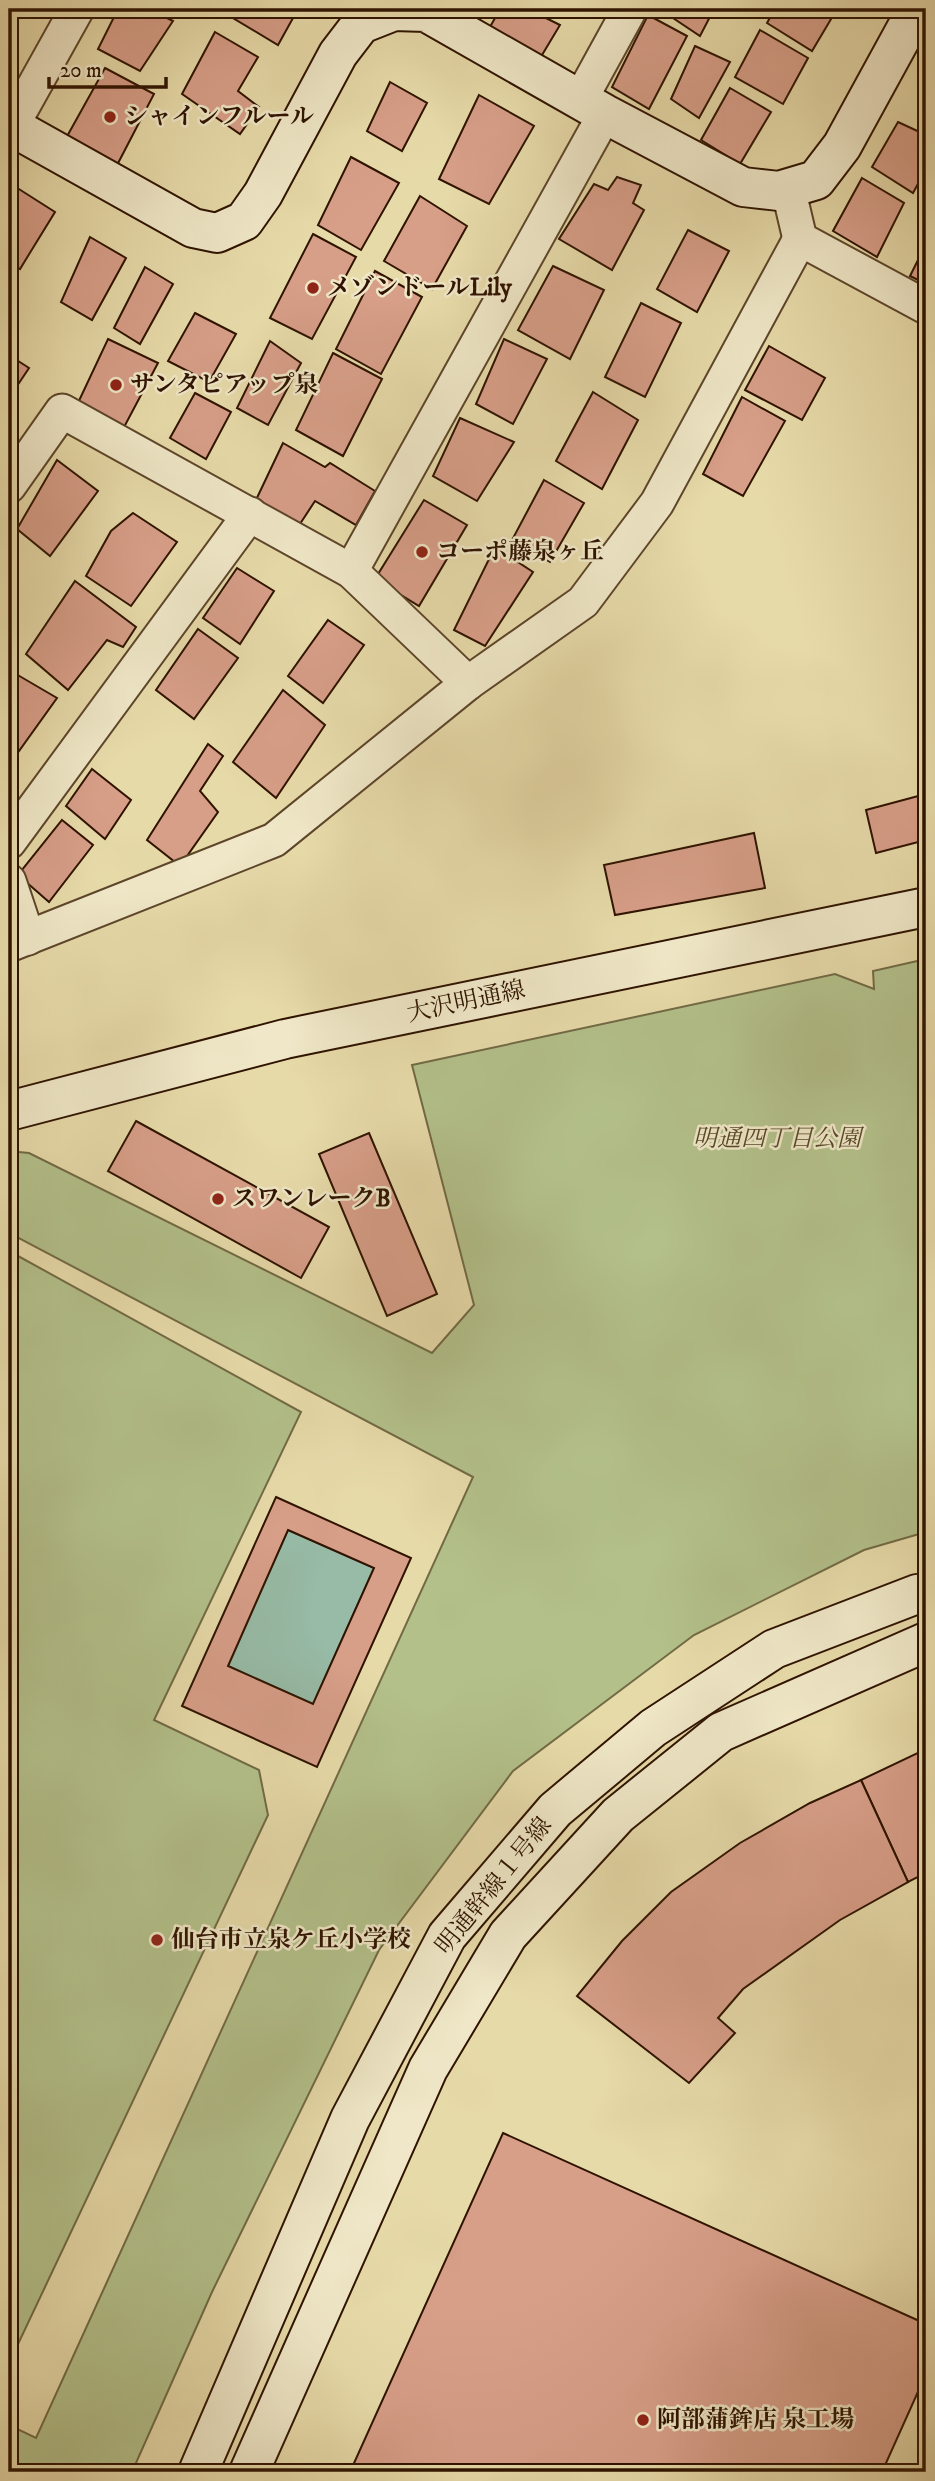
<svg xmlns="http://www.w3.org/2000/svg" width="935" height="2481" viewBox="0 0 935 2481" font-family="'IM FELL DW Pica','Noto Serif JP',serif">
<rect width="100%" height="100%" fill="#e7daa9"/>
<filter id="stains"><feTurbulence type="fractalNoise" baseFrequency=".00286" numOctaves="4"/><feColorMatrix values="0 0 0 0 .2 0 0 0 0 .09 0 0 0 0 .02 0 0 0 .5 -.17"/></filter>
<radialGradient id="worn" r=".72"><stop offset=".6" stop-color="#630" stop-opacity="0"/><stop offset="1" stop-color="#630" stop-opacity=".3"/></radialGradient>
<g fill="#b3c08a" stroke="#716a45" stroke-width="2">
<path d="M 926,959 L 926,1532 L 864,1550 L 694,1635 L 513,1771 L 379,1950 L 212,2292 L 132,2472 L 9,2472 L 9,2425 L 36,2438 L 473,1477 L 9,1233 L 9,1151 L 29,1153 L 432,1353 L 474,1305 L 412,1065 L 835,974 L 874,989 L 873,971 Z"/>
<path d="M 9,1251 L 301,1412 L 154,1720 L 259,1770 L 268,1815 L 11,2359 L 9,2358 Z"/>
</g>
<path fill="#97bba7" stroke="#6d7864" stroke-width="2" d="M 288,1530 L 374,1568 L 313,1704 L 228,1666 Z"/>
<g fill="#d79e88" stroke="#2f1300" stroke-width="2" fill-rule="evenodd">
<path d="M 118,9 L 149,9 L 173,21 L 140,71 L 98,49 Z"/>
<path d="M 231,9 L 298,9 L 278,45 L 228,15 Z"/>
<path d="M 500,9 L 528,9 L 560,25 L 539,60 L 490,27 Z"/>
<path d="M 666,9 L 714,9 L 700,36 L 664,12 Z"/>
<path d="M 775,9 L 837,9 L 812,51 L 767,23 Z"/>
<path d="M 648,15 L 687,36 L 649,109 L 612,87 Z"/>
<path d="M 760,30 L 808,58 L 783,104 L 735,77 Z"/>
<path d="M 215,32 L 258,57 L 238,91 L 259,107 L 240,134 L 182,94 Z"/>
<path d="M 695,46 L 730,62 L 699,118 L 671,99 Z"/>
<path d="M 105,68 L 154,94 L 115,169 L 65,140 Z"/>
<path d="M 390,82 L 427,103 L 402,151 L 367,131 Z"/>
<path d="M 730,88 L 771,112 L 740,164 L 701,140 Z"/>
<path d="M 479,95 L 534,126 L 489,204 L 439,179 Z"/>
<path d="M 898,122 L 926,135 L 926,169 L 913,193 L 872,167 Z"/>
<path d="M 351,157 L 399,183 L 361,250 L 318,225 Z"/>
<path d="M 617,177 L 641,185 L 633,203 L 644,210 L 612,270 L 559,239 L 594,184 L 608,190 Z"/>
<path d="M 862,178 L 904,203 L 877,257 L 833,231 Z"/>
<path d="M 11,184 L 55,212 L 20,269 L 9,262 L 9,188 Z"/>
<path d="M 420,196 L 467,226 L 432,289 L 384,261 Z"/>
<path d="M 688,230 L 729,251 L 697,312 L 657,289 Z"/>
<path d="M 313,234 L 356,257 L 312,339 L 270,318 Z"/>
<path d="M 90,237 L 126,258 L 92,320 L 61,302 Z"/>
<path d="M 926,244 L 926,284 L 910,276 Z"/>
<path d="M 553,266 L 604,290 L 570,359 L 518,330 Z"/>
<path d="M 145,267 L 173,284 L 140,344 L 114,328 Z"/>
<path d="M 375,271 L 422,297 L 381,374 L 336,349 Z"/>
<path d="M 641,303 L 681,323 L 645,397 L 605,377 Z"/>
<path d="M 195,313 L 236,334 L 209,382 L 168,361 Z"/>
<path d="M 108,339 L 158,363 L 122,431 L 76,407 Z"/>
<path d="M 504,339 L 547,359 L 513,424 L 476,404 Z"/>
<path d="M 270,341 L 301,363 L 268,425 L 237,408 Z"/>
<path d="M 769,346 L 825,378 L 802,420 L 745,390 Z"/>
<path d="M 333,353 L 382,379 L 343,456 L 296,430 Z"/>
<path d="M 9,355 L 29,368 L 9,398 Z"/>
<path d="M 593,392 L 638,420 L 602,489 L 556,461 Z"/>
<path d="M 195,393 L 231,412 L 206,459 L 170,438 Z"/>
<path d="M 742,397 L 785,421 L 743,496 L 703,474 Z"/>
<path d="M 460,418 L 514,442 L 477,501 L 433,476 Z"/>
<path d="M 283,443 L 325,467 L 330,463 L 375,491 L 356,525 L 315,501 L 298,527 L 255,502 Z"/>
<path d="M 57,460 L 98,491 L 50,556 L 17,529 Z"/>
<path d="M 544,480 L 584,503 L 550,562 L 512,540 Z"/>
<path d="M 424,500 L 467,525 L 419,606 L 375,579 Z"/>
<path d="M 133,513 L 177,542 L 131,606 L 86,576 L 111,531 Z"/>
<path d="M 495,547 L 533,572 L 485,646 L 454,630 Z"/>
<path d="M 237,568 L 274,591 L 240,644 L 203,618 Z"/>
<path d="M 75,581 L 136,627 L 123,647 L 107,640 L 68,690 L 26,654 Z"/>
<path d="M 328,620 L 364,645 L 323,703 L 288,676 Z"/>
<path d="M 198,629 L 238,658 L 194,719 L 156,690 Z"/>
<path d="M 16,674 L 57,698 L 9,765 L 9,685 Z"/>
<path d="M 283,690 L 325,725 L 276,798 L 233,762 Z"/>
<path d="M 208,744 L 223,756 L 200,791 L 218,812 L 180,866 L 147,840 Z"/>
<path d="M 92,769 L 131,800 L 105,839 L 66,806 Z"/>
<path d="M 922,795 L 926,811 L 926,840 L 876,853 L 866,810 Z"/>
<path d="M 62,820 L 93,845 L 49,902 L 18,875 Z"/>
<path d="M 754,833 L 765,888 L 615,915 L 604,865 Z"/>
<path d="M 136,1121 L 329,1227 L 301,1278 L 108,1171 Z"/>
<path d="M 369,1133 L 437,1294 L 387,1316 L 319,1154 Z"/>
<path d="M 276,1497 L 411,1558 L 317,1767 L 182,1706 ZM 288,1530 L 374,1568 L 313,1704 L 228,1666 Z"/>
<path d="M 926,1749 L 926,1873 L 908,1882 L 861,1780 Z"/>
<path d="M 861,1780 L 908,1882 L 840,1920 L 743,1989 L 718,2018 L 735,2033 L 689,2083 L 577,1996 L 622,1941 L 671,1892 L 740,1843 L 810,1803 Z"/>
<path d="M 503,2133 L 926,2324 L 926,2374 L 882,2472 L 350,2472 Z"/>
</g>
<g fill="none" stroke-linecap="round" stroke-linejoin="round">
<g stroke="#5d452a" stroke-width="37">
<g id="street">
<path d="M 580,100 L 630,9"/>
<path d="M 9,131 L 77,9"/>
<path d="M 788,188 L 800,239 L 926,307"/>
<path d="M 9,486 L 62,411 L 351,571 L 468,683"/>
<path d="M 351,571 L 605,114"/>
<path d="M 9,842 L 250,514"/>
<path d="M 9,881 L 28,938"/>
<path d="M 9,945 L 274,840 L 468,683 L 583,602 L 657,503 L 800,239"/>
</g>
</g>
<g stroke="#2f1300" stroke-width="42">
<g id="secondary">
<path d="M 9,125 L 193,228 L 217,233 L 244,221 L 263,194 L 338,54 L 361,24 L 394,11 L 426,12 L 605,114 L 743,187 L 779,191 L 816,180 L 842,146 L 917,9"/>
<path d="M 9,1111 L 285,1039 L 926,907"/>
<path d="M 198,2472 L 350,2119 L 447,1936 L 555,1810 L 653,1728 L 774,1649 L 917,1594 L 926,1593"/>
<path d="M 249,2472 L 428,2069 L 508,1935 L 618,1815 L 721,1732 L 926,1642"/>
</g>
</g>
<use href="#street" stroke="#efe7c7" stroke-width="33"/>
<use href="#secondary" stroke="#efe7c7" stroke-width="38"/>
</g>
<g fill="#8f2418" stroke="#efe7c7" stroke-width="2.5">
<circle cx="110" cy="117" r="7"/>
<circle cx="313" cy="288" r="7"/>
<circle cx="116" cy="385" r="7"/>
<circle cx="422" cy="552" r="7"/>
<circle cx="218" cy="1199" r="7"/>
<circle cx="157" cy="1940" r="7"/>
<circle cx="643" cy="2420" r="7"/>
</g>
<g text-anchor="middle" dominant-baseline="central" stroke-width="5" stroke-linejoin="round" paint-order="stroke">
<g font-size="24" font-weight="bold" fill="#2f1300" stroke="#efe7c7" text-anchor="start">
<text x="124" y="117">シャインフルール</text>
<text x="327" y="288">メゾンドールLily</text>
<text x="130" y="385">サンタピアップ泉</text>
<text x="436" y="552">コーポ藤泉ヶ丘</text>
<text x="232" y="1199">スワンレークB</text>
<text x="171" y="1940">仙台市立泉ケ丘小学校</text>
<text x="657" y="2420">阿部蒲鉾店 泉工場</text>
</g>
<g font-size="24" fill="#2f1300" stroke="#efe7c7">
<text transform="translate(466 1002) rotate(-12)">大沢明通線</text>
<text transform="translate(494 1886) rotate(-51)">明通幹線１号線</text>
</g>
<g font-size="24" font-style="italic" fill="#574729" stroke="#efe7c7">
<text x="777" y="1139">明通四丁目公園</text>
</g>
</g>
<rect width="935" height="2481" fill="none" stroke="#e7daa9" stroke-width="35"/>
<rect x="10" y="10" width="914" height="2460" fill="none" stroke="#2f1300" stroke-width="3.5"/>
<rect x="18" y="18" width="900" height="2446" fill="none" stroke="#2f1300" stroke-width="2"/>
<path d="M49 77v10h117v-10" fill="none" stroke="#2f1300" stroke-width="3.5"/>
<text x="60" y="77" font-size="21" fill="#2f1300" stroke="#efe7c7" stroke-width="5" paint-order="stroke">20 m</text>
<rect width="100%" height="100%" filter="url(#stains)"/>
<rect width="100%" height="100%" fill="url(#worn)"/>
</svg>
